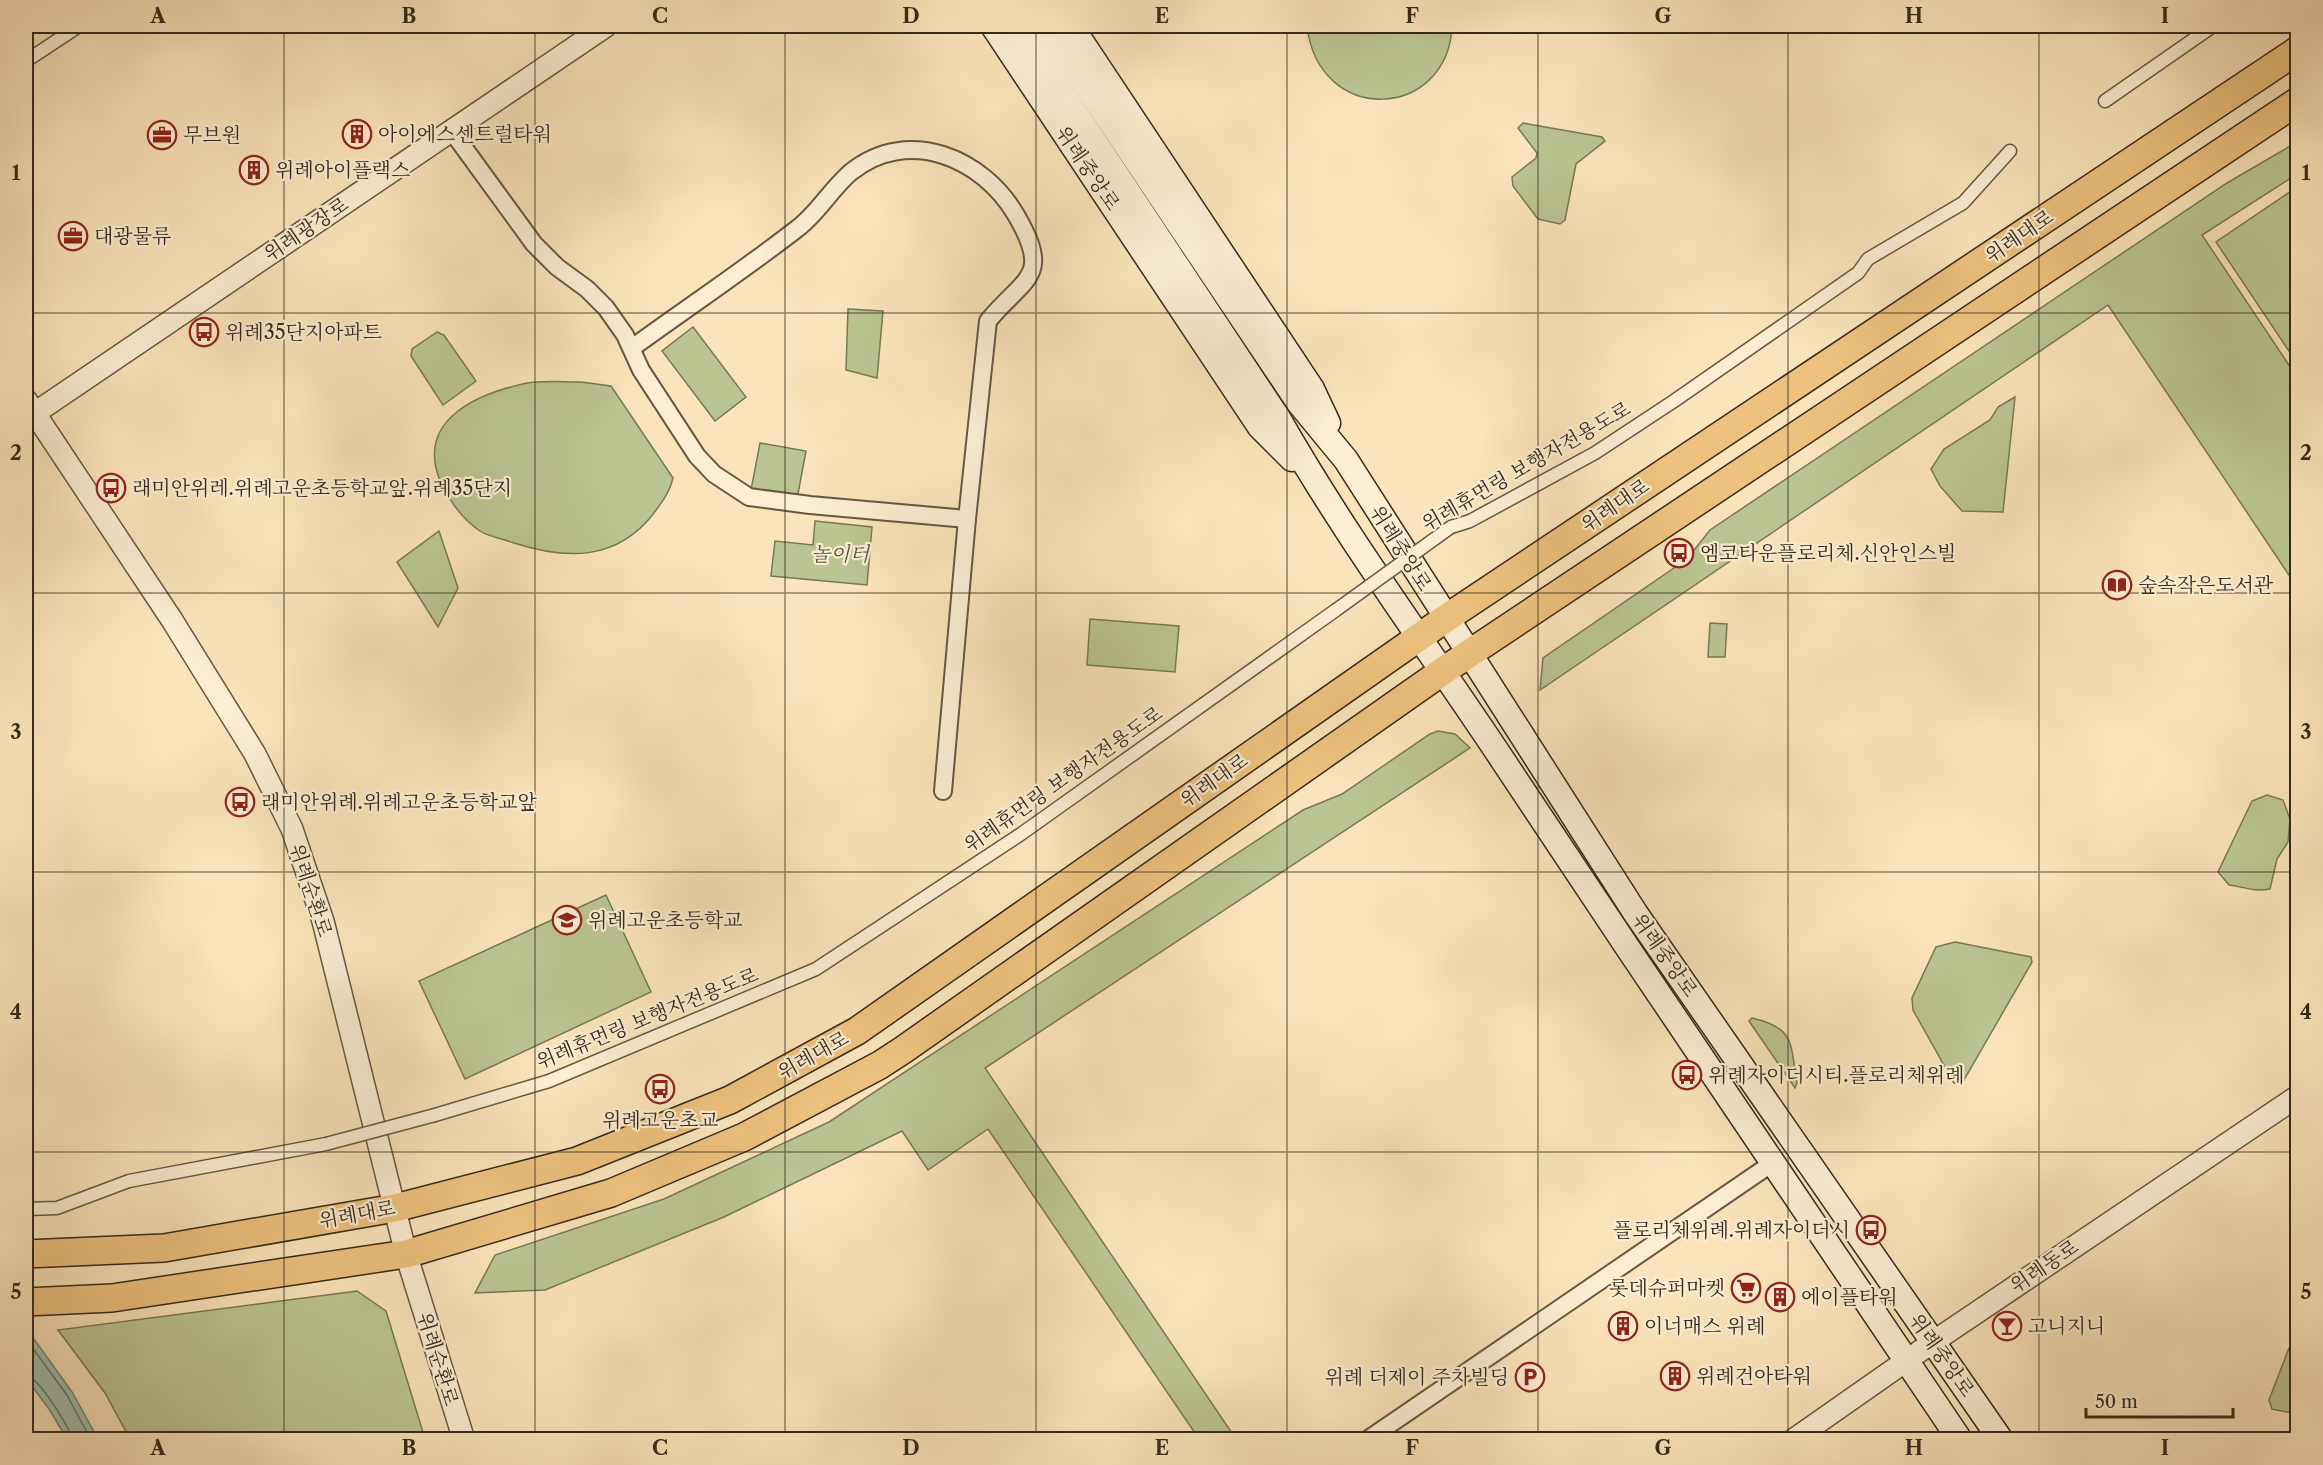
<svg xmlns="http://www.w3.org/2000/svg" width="2323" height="1465" viewBox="0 0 2323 1465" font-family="'Libre Caslon Text','Noto Serif KR',serif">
<rect width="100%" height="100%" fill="#fbe4bb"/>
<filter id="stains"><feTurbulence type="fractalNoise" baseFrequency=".00333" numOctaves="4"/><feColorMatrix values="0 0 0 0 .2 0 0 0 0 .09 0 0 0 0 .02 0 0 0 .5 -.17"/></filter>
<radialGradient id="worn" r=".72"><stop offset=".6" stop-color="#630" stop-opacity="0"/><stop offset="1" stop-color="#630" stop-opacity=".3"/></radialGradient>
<g fill="#bbc592" stroke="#787857" stroke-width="1.5">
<path d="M 1307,26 L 1452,26 C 1448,120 1319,127 1307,26 Z"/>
<path d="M 1523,123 L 1602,137 L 1605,141 L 1576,164 L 1565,220 L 1560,224 L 1538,219 L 1513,186 L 1512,177 L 1536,158 L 1537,153 L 1518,128 Z"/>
<path d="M 2297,142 L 2297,174 L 2202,235 L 2297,377 L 2297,587 L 2108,305 L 1540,690 L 1543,658 L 1687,559 L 1710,530 L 2227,183 Z"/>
<path d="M 2297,187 L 2297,363 L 2216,242 Z"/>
<path d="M 848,309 L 883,311 L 877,378 L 846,370 Z"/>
<path d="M 693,327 L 746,397 L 715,421 L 662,351 Z"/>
<path d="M 437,332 L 444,335 L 476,381 L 443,405 L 411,356 L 412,349 Z"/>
<path d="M 581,382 L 611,386 L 673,478 C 670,492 662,502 654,513 C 617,561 567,560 514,543 C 504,539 489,537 480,531 C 462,519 447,498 439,478 C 417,418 480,393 527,383 C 544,380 564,382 581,382 Z"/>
<path d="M 2015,397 L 2003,512 L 1962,511 L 1940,486 L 1931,469 L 1944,449 L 1990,420 L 1998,407 Z"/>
<path d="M 760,443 L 806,451 L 797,499 L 751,490 Z"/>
<path d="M 815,521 L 872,527 L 867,585 L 771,576 L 775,541 L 813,545 Z"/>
<path d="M 439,531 L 458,588 L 438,627 L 397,562 Z"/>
<path d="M 1090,619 L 1179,626 L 1175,672 L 1087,665 Z"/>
<path d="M 1710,623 L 1727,624 L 1725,657 L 1708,657 Z"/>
<path d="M 1438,731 L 1455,734 L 1470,748 L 985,1068 L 1236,1439 L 1199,1439 L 988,1129 L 928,1170 L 902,1131 L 724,1217 L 545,1290 L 475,1293 L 495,1255 L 664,1199 L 829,1122 L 1303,810 L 1342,794 L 1430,734 Z"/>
<path d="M 2267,795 L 2283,800 L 2290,819 L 2288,842 L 2277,859 L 2270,889 C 2252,892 2246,887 2229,885 L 2218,872 L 2252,801 Z"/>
<path d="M 606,895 L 651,992 L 465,1079 L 419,981 Z"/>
<path d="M 1955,942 L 2031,957 L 2032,962 L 1961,1085 L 1954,1083 L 1913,1010 L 1912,998 L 1936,947 Z"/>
<path d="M 1752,1018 C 1796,1028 1790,1044 1797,1083 L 1795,1088 L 1749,1021 Z"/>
<path d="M 357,1291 L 386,1311 L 425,1439 L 130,1439 L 105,1393 L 58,1330 Z"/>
<path d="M 2297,1344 L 2297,1414 L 2272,1409 L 2269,1400 L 2289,1348 Z"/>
</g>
<path fill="#9fbfae" stroke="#758374" stroke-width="1.5" d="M 26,1328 L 72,1392 L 98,1439 L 67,1439 L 49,1409 L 26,1378 Z"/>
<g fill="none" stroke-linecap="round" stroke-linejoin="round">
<g stroke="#6a7465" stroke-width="1.5">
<path d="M 26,1339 L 67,1395 L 91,1440"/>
<path d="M 26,1375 C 38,1377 70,1427 72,1440"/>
</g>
<g stroke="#665844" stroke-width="15">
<g id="pedestrian">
<path d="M 26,61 L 79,26"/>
<path d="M 2105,101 L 2213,26"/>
<path d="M 1451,527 L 1470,521 L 1595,453 L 1674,401 L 1858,273 L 1868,259 L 1963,203 L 2010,151"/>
<path d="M 435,1115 L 549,1081 L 816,969 L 1021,834 L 1336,610"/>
<path d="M 26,1209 L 57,1208 L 129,1181 L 326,1144"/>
</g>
</g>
<g stroke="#665844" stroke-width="20">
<g id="minor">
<path d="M 451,130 L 534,244 L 557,267 L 587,289 L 606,308 L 625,335 L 641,370 L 697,456 L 714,474 L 749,497 L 810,505 L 967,519"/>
<path d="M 632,348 C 687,308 744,270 798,228 C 818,213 831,189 851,172 C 908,126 983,158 1016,215 C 1053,278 1024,277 988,321 L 967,519 L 943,791"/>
<path d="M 1367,1440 L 1771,1164"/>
</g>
</g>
<g stroke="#665844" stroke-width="24">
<g id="tertiary">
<path d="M 26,400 L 172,620 L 255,754 L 292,829 L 323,921 L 406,1254 L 464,1440"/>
<path d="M 35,413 L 606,26"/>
<path d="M 1793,1440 L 1933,1342 L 2298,1096"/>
</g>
</g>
<g stroke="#352a1c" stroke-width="27">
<g id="secondary">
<path d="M 993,26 L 1260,427 L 1292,459"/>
<path d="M 1018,26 L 1278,418 C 1345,536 1427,646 1502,759 C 1653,987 1806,1213 1960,1440"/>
<path d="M 1046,26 L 1299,403 L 1346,460 L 1636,914 L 2001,1440"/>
<path d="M 1071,26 L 1312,389 L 1328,423"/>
</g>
</g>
<g stroke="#352a1c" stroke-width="30">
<g id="primary">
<path d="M 26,1254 L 164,1248 L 395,1208 L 577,1161 L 730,1100 L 857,1031 L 1445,619 L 2298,50"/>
<path d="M 26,1302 L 112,1298 L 406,1254 L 611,1193 L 744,1137 L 880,1065 L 903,1050 L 1443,671 L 2298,101"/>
</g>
</g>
<use href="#pedestrian" stroke="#fcedd3" stroke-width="12"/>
<use href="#minor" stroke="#fcedd3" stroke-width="16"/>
<use href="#tertiary" stroke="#fcedd3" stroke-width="21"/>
<use href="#secondary" stroke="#fcedd3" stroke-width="24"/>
<use href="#primary" stroke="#eec27e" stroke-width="27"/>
<g stroke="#352a1c" stroke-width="1.5">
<path d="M 26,26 L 27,26"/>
<path d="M 26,38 L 43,26"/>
</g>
<g stroke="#665844" stroke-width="15" stroke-linecap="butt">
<g id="pedestrian-bridge">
<path d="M 1336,610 L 1451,527"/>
<path d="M 326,1144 L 435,1115"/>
</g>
</g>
<use href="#pedestrian-bridge" stroke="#fcedd3" stroke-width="12"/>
</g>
<path fill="none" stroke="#352a1c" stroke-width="1.5" stroke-opacity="0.55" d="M 284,26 L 284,1440M 535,26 L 535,1440M 785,26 L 785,1440M 1036,26 L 1036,1440M 1287,26 L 1287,1440M 1538,26 L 1538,1440M 1788,26 L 1788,1440M 2039,26 L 2039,1440M 26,313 L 2298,313M 26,593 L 2298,593M 26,872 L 2298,872M 26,1152 L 2298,1152"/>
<defs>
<g id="building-ring" transform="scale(1.5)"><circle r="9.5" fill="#fcedd3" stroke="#8f2418" stroke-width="1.5"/><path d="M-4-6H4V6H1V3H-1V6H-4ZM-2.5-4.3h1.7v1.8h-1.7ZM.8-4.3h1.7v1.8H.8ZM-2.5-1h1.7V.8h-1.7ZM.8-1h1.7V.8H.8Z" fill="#8f2418"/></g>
<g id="office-ring" transform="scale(1.5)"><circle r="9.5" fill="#fcedd3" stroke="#8f2418" stroke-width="1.5"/><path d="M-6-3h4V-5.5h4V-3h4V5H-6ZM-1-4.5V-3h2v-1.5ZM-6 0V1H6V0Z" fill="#8f2418"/></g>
<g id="bus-ring" transform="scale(1.5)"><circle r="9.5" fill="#fcedd3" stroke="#8f2418" stroke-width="1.5"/><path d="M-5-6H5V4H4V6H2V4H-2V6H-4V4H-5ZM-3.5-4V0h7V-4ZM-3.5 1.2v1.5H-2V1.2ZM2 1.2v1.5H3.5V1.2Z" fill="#8f2418"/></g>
<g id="library-ring" transform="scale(1.5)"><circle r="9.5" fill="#fcedd3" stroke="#8f2418" stroke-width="1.5"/><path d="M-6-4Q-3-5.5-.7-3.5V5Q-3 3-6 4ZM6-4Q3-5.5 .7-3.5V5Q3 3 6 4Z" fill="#8f2418"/></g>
<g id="university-ring" transform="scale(1.5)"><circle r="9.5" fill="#fcedd3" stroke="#8f2418" stroke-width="1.5"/><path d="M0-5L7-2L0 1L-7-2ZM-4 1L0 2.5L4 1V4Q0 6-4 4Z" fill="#8f2418"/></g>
<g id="supermarket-ring" transform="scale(1.5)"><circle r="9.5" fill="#fcedd3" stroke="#8f2418" stroke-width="1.5"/><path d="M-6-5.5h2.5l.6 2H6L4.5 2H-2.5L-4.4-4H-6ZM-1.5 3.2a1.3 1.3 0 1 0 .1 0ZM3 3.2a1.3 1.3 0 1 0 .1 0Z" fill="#8f2418"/></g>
<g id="bar-ring" transform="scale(1.5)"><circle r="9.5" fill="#fcedd3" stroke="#8f2418" stroke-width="1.5"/><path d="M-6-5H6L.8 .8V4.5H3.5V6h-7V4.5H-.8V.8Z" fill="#8f2418"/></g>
<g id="parking-ring" transform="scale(1.5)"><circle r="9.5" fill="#fcedd3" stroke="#8f2418" stroke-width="1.5"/><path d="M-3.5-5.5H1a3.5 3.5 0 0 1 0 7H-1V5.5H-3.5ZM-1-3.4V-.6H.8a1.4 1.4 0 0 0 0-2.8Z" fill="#8f2418"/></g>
</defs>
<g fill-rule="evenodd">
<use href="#building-ring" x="357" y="134"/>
<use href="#office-ring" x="162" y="135"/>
<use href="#building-ring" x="254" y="170"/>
<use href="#office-ring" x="73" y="236"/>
<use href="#bus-ring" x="204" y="332"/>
<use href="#bus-ring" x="111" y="488"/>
<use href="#bus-ring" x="1679" y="553"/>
<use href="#library-ring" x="2117" y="585"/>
<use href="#bus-ring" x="240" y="802"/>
<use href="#university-ring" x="567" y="920"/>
<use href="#bus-ring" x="1687" y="1075"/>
<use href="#bus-ring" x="660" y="1089"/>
<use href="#bus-ring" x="1871" y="1230"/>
<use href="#supermarket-ring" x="1746" y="1288"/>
<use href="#building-ring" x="1780" y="1297"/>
<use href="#building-ring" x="1623" y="1326"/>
<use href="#bar-ring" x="2007" y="1326"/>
<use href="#building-ring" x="1675" y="1376"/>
<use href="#parking-ring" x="1530" y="1377"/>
</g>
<g text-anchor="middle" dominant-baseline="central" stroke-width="4.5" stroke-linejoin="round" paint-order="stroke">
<g font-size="20" fill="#352a1c" stroke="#fcedd3" text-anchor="start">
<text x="378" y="134">아이에스센트럴타워</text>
<text x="183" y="135">무브원</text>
<text x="275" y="170">위례아이플랙스</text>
<text x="94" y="236">대광물류</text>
<text x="225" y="332">위례35단지아파트</text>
<text x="132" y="488">래미안위레.위례고운초등학교앞.위례35단지</text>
<text x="1700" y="553">엠코타운플로리체.신안인스빌</text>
<text x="2138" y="585">숲속작은도서관</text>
<text x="261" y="802">래미안위례.위례고운초등학교앞</text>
<text x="588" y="920">위례고운초등학교</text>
<text x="1708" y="1075">위례자이더시티.플로리체위례</text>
<text x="660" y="1120" text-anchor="middle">위례고운초교</text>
<text x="1850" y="1230" text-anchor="end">플로리체위례.위례자이더시</text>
<text x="1725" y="1288" text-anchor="end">롯데슈퍼마켓</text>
<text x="1801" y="1297">에이플타워</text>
<text x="1644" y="1326">이너매스 위례</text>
<text x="2028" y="1326">고니지니</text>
<text x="1696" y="1376">위례건아타워</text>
<text x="1509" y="1377" text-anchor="end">위례 더제이 주차빌딩</text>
</g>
<g font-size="20" fill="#352a1c" stroke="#fcedd3">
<text transform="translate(1088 168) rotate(56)">위례중앙로</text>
<text transform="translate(306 229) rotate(-34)">위례광장로</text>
<text transform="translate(2019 236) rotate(-34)">위례대로</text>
<text transform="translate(1526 466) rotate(-30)">위례휴먼링 보행자전용도로</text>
<text transform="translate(1615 505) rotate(-34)">위례대로</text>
<text transform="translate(1401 548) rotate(58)">위례중앙로</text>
<text transform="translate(1063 779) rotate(-35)">위례휴먼링 보행자전용도로</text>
<text transform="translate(1214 780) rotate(-35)">위례대로</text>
<text transform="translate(311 890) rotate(72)">위례순환로</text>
<text transform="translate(1665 955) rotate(55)">위례중앙로</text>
<text transform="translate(647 1018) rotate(-22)">위례휴먼링 보행자전용도로</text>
<text transform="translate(813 1055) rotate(-29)">위례대로</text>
<text transform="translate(357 1214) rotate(-10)">위례대로</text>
<text transform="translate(2044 1266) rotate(-34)">위례동로</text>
<text transform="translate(1942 1355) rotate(55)">위례중앙로</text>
<text transform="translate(438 1359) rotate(73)">위례순환로</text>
</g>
<g font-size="20" font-style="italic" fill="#56513a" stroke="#fcedd3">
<text x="840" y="554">놀이터</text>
</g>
</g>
<rect width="2323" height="1465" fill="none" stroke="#fbe4bb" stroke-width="66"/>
<path d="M2086 1408v9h147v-9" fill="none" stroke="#352a1c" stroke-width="3"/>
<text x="2095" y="1408" font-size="18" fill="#352a1c" stroke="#fcedd3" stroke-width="4.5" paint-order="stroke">50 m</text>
<rect x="33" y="33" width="2257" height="1399" fill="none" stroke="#352a1c" stroke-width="2"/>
<g font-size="20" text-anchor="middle" font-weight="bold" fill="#352a1c">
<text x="158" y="23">A</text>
<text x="409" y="23">B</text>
<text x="660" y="23">C</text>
<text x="911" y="23">D</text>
<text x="1162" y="23">E</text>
<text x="1412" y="23">F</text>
<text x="1663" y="23">G</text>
<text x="1914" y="23">H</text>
<text x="2165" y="23">I</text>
<text x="16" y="180">1</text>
<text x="2306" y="180">1</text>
<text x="16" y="460">2</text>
<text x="2306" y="460">2</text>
<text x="16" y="739">3</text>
<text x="2306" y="739">3</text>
<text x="16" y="1019">4</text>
<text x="2306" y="1019">4</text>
<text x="16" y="1299">5</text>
<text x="2306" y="1299">5</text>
<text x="158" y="1455">A</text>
<text x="409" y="1455">B</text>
<text x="660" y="1455">C</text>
<text x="911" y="1455">D</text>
<text x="1162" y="1455">E</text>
<text x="1412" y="1455">F</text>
<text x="1663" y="1455">G</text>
<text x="1914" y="1455">H</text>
<text x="2165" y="1455">I</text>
</g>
<rect width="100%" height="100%" filter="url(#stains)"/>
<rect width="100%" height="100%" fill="url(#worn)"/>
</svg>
